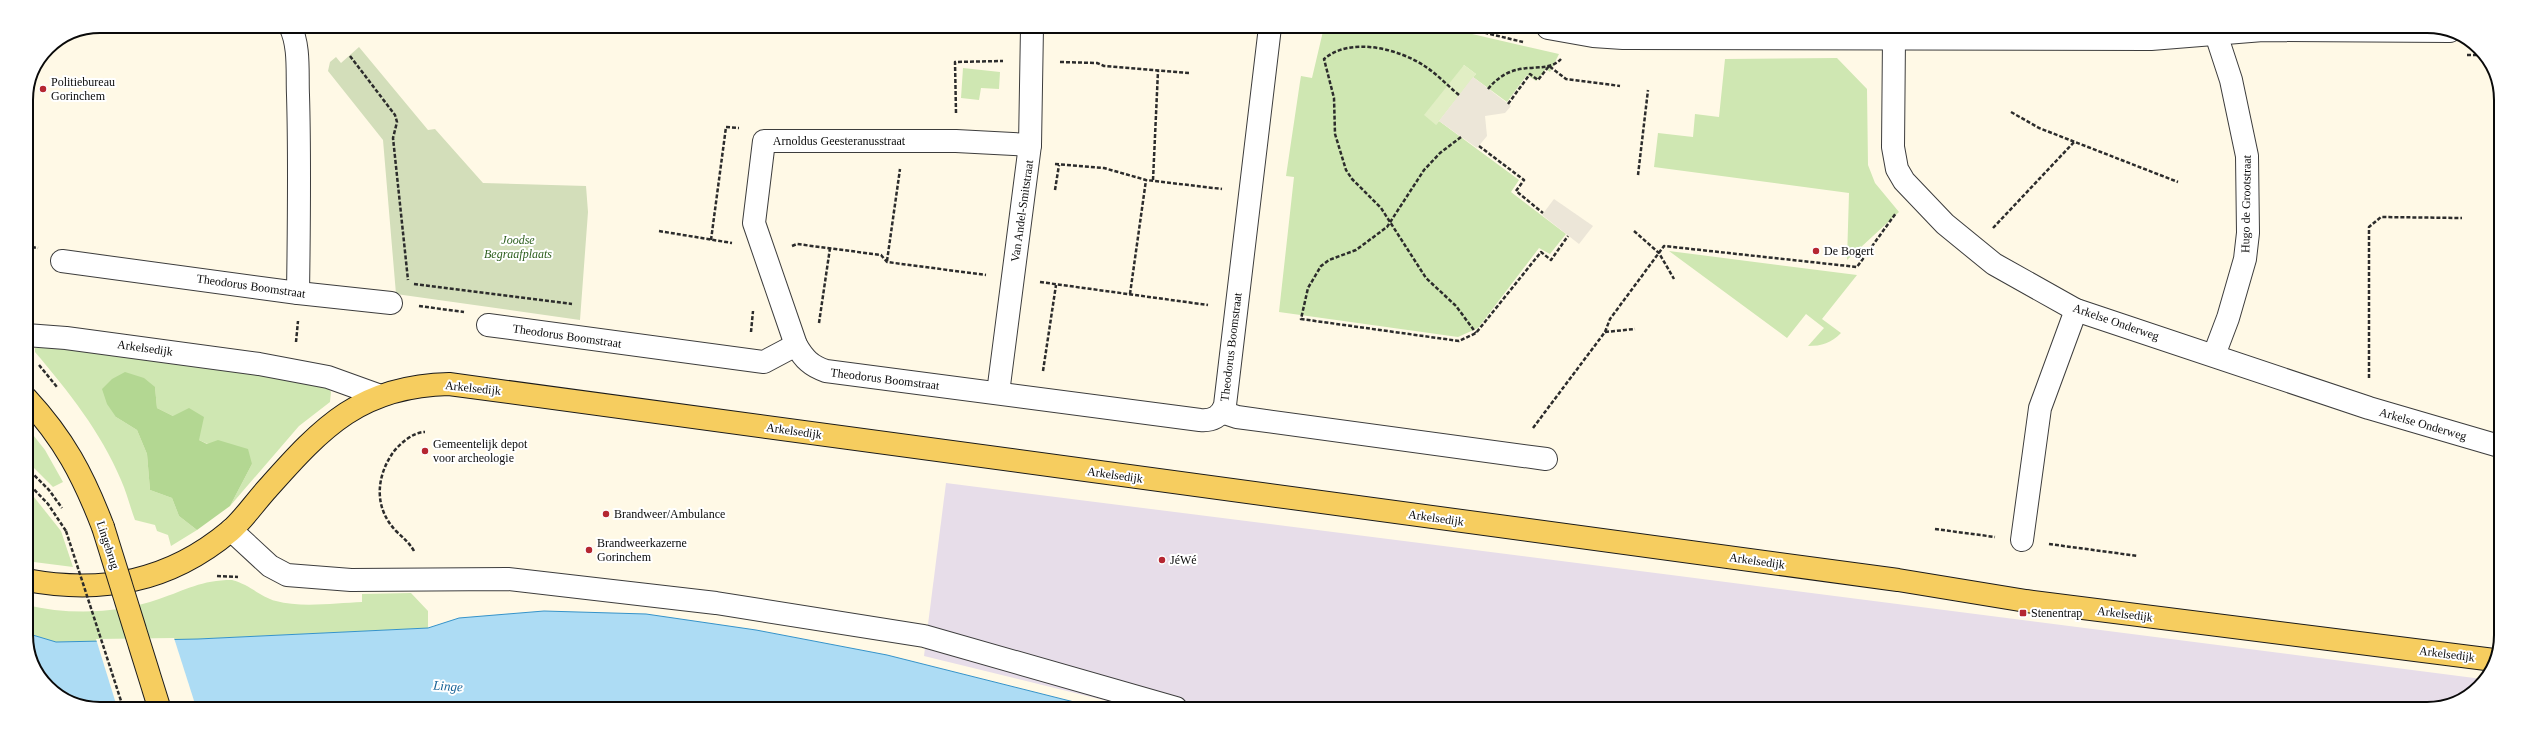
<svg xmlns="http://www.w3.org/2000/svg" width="2527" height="735" viewBox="0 0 2527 735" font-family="Georgia,serif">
<rect width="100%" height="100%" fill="#fff9e6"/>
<path fill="#e7dde9" d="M 946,483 L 1679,576 L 2482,679 L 2472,694 L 2427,709 L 1136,708 L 924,656 Z"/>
<g fill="#cfe7b2">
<path d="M 1324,27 L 1442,27 L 1559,54 L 1550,72 L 1546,69 L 1536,81 L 1527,75 L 1507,102 L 1473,77 L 1476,74 L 1464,65 L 1436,125 L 1439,121 L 1519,180 L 1511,192 L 1566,234 L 1550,254 L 1539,248 L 1478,328 L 1458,337 L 1279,312 L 1294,177 L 1286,176 L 1300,82 L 1301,76 L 1312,78 Z"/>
<path d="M 1837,58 L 1867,89 L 1868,165 L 1875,183 L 1899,212 L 1847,260 L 1849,193 L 1654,167 L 1658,133 L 1693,137 L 1695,114 L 1719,117 L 1725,59 Z"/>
<path d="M 963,68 L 1000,72 L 999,89 L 981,88 L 979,100 L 961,98 Z"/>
<path d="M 1669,251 L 1857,275 L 1822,319 L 1841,333 C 1831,343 1822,346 1808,346 L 1824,328 L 1806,314 L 1787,338 Z"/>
<path d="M 54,347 L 131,355 L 325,385 L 331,392 L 330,402 L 299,426 L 230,506 L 252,464 L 199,440 L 173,416 L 157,408 L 155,387 L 116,417 L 137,430 L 147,454 L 150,490 L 172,498 L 179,516 L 197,530 L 171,546 L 168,535 L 157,531 L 155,525 L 135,520 C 130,507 127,493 121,480 C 101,432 68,391 35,352 L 35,348 Z"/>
<path d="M 26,426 L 45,450 L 63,482 L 53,487 L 26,460 Z"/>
<path d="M 26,487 L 61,531 L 73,567 L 26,561 Z"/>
<path d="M 232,580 C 251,585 260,597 276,601 C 300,608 337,603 362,602 L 362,594 L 411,593 L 428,611 L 428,628 L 198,639 L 56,642 L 26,633 L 26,605 C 69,615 117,614 159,599 C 186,590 201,580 232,580 Z"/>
</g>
<path fill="#b3d792" d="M 125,372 L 144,378 L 155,387 L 157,408 L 173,416 L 189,408 L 204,417 L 199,440 L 207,444 L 218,440 L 248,449 L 252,464 L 230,506 L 197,530 L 179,516 L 172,498 L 150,490 L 147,454 L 137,430 L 116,417 L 107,404 L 102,389 L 112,379 Z"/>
<path fill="#d3deba" d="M 359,47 L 428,130 L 435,129 L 483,183 L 586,186 L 588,212 L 580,320 L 396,294 L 383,140 L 328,71 L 330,62 L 336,57 L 341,63 Z"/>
<path fill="#e1eec4" d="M 1464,65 L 1476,74 L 1436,125 L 1424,115 Z"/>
<g fill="#ece6d8">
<path d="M 1473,77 L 1511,106 L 1505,113 L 1485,116 L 1487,136 L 1477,148 L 1439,121 Z"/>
<path d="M 1554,199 L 1593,226 L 1579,244 L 1542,215 Z"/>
</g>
<path fill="#addcf4" stroke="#3593ca" d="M 544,611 L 646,614 L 756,630 L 887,655 L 1098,708 L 81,707 L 44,684 L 26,640 L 26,633 L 56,642 L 198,639 L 428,628 L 459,618 Z"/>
<path fill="#fff9e6" d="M 174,638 L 196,707 L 117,707 L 96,639 Z"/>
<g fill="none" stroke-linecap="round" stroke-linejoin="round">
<g stroke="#3d3d3d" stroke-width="24">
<g id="minor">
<path d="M 290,26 C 300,46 297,73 298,95 C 300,161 299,227 298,293"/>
<path d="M 1548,28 L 1593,36 L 1623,38 L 2151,39 L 2263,30 L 2450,31"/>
<path d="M 2214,28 L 2231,80 L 2247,156 L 2248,233 L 2245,259 L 2228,318 L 2214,355"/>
<path d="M 1894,38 L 1893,147 L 1897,169 L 1904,181 L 1945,224 L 1994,264 L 2076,310 L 2369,408 L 2499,446"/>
<path d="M 1030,145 L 956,141 L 764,141 L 754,223 L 796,345 C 804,359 811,366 826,371 L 1200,420 C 1212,421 1221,417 1225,405 L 1270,27"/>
<path d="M 62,261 L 298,293 L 391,303"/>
<path d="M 488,325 L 764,362 L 796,345"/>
<path d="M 26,335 L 66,338 L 259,364 L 328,377 L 378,395"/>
<path d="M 998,393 L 1030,145 L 1032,27"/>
<path d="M 1222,412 L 1237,417 L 1546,459"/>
<path d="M 231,530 L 270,566 L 287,575 L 351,580 L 508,579 L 716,603 L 924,636 L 1176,708"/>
<path d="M 2022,540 L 2040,408 L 2076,310"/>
</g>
</g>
<g stroke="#1b1b1b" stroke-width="24">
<g id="major">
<path d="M 26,398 C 64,439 83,475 103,527"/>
<path d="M 26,580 C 103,594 169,582 230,531 C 244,519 255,502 268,488 C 323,426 361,386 449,384 L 1898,580 L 2026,601 L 2494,660"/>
</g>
</g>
<g stroke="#2c2c2c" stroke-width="2.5" stroke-dasharray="4 2" stroke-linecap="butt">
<path d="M 1461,27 L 1523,42"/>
<path d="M 2467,55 L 2484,55"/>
<path d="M 350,56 L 395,115 L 397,122 L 393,138 L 408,280"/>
<path d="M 1060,62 L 1097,63 L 1104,66 L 1189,73"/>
<path d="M 1488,89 C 1516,55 1544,77 1561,59"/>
<path d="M 1459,95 C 1448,86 1438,75 1426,67 C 1400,49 1351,36 1324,59 L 1334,98 L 1335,134 L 1346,170 L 1352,179 L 1381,208 L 1426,278 L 1456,306 L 1476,333"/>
<path d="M 1508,104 L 1530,74 L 1538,80 L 1549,66 L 1566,79 L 1620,86"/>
<path d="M 2011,112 L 2039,128 L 2178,182"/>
<path d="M 956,113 L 955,62 L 1003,61"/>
<path d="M 1461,137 L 1440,153 L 1424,170 L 1387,227 L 1356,250 L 1329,260 L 1321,266 L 1308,288 L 1301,319 L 1459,341 L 1476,333 L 1541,252 L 1551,260 L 1568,236"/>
<path d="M 1479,146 L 1524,180 L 1516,191 L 1543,213"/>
<path d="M 1055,164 L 1104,168 L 1146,180 L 1222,189"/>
<path d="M 1638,175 L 1648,90"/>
<path d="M 2497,177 L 2495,138 L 2501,138"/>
<path d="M 1153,180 L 1158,71"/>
<path d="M 1055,190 L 1059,165"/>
<path d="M 1993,228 L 2075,141"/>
<path d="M 659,231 L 732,243"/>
<path d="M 1634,231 L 1659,253 L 1674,279"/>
<path d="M 711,240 L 726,127 L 739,128"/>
<path d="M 26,246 L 38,248"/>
<path d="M 792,246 L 797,244 L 881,255 L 887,262 L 986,275"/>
<path d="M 887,261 L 900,169"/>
<path d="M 1040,282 L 1208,305"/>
<path d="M 414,284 L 572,304"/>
<path d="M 1130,294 L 1146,180"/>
<path d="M 419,306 L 464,312"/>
<path d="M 819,323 L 830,248"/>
<path d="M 751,332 L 753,311"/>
<path d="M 1605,332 L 1635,329"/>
<path d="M 296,342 L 298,321"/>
<path d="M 39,365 L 57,387"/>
<path d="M 1043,371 L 1056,285"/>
<path d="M 2369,378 L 2369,227 L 2381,217 L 2462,218"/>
<path d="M 1533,428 L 1605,332 L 1610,319 L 1664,246 L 1857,267 L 1896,213"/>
<path d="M 26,467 L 49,490 L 62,508"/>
<path d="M 26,481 L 48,504 L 66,531"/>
<path d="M 1935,529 L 1995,537"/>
<path d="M 2049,544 L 2138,556"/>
<path d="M 414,551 C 409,542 403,538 396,531 C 374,508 376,478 392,454 C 399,444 413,432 425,432"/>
<path d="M 217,576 L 238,577"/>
</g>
<use href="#minor" stroke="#fff" stroke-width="22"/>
<use href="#major" stroke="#f6cd5f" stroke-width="22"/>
<g stroke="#1b1b1b" stroke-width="24" stroke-linecap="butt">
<path id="major-bridge" d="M 103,527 L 159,707"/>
</g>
<path stroke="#2c2c2c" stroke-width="2.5" stroke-dasharray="4 2" stroke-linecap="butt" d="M 66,531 L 123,707"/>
<use href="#major-bridge" stroke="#f6cd5f" stroke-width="22"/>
</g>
<g fill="#b52631" stroke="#fff" stroke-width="1.5">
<circle cx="43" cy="89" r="4"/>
<circle cx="1816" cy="251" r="4"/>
<circle cx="425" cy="451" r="4"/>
<circle cx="606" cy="514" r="4"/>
<circle cx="589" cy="550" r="4"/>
<circle cx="1162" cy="560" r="4"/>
<rect x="2019" y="609" width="8" height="8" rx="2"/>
</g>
<g text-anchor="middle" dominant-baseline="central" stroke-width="4" stroke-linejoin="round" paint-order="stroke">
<g font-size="12" fill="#0a0a0a" stroke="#fff" text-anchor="start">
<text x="51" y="82">Politiebureau<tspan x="51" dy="14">Gorinchem</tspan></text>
<text x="1824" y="251">De Bogert</text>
<text x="433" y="444">Gemeentelijk depot<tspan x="433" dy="14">voor archeologie</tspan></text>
<text x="614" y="514">Brandweer/Ambulance</text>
<text x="597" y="543">Brandweerkazerne<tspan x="597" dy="14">Gorinchem</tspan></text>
<text x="1170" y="560">JéWé</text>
<text x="2031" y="613">Stenentrap</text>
</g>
<g font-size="12" fill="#0a0a0a" stroke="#fff">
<text x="839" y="141">Arnoldus Geesteranusstraat</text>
<text transform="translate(2246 204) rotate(-89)">Hugo de Grootstraat</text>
<text transform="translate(1022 211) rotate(-82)">Van Andel-Smitstraat</text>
<text transform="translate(251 286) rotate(8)">Theodorus Boomstraat</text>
<text transform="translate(2116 322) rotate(19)">Arkelse Onderweg</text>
<text transform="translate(567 336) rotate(8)">Theodorus Boomstraat</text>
<text transform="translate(1231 347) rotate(-83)">Theodorus Boomstraat</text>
<text transform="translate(145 348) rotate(8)">Arkelsedijk</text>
<text transform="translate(885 379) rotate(7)">Theodorus Boomstraat</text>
<text transform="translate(473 388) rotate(6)">Arkelsedijk</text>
<text transform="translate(2423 424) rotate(16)">Arkelse Onderweg</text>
<text transform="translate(794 431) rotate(8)">Arkelsedijk</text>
<text transform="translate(1115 475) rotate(8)">Arkelsedijk</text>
<text transform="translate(1436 518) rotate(8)">Arkelsedijk</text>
<text transform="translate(108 545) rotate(72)">Lingebrug</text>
<text transform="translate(1757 561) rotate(8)">Arkelsedijk</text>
<text transform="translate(2125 614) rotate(7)">Arkelsedijk</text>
<text transform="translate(2447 654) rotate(7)">Arkelsedijk</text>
</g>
<g font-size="12" font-style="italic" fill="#2c5e1d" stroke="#fff">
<text x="518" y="240">Joodse<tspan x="518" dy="14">Begraafplaats</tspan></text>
</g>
<g font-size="13" font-style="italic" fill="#176397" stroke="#fff">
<text transform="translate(448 686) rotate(4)">Linge</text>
</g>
</g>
<path d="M0 0H2527V735H0ZM100 33H2427A67 67 0 0 1 2494 100V635A67 67 0 0 1 2427 702H100A67 67 0 0 1 33 635V100A67 67 0 0 1 100 33Z" fill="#fff" fill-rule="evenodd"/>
<path fill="none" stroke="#0a0a0a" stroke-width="2" d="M100 33H2427A67 67 0 0 1 2494 100V635A67 67 0 0 1 2427 702H100A67 67 0 0 1 33 635V100A67 67 0 0 1 100 33Z"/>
</svg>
